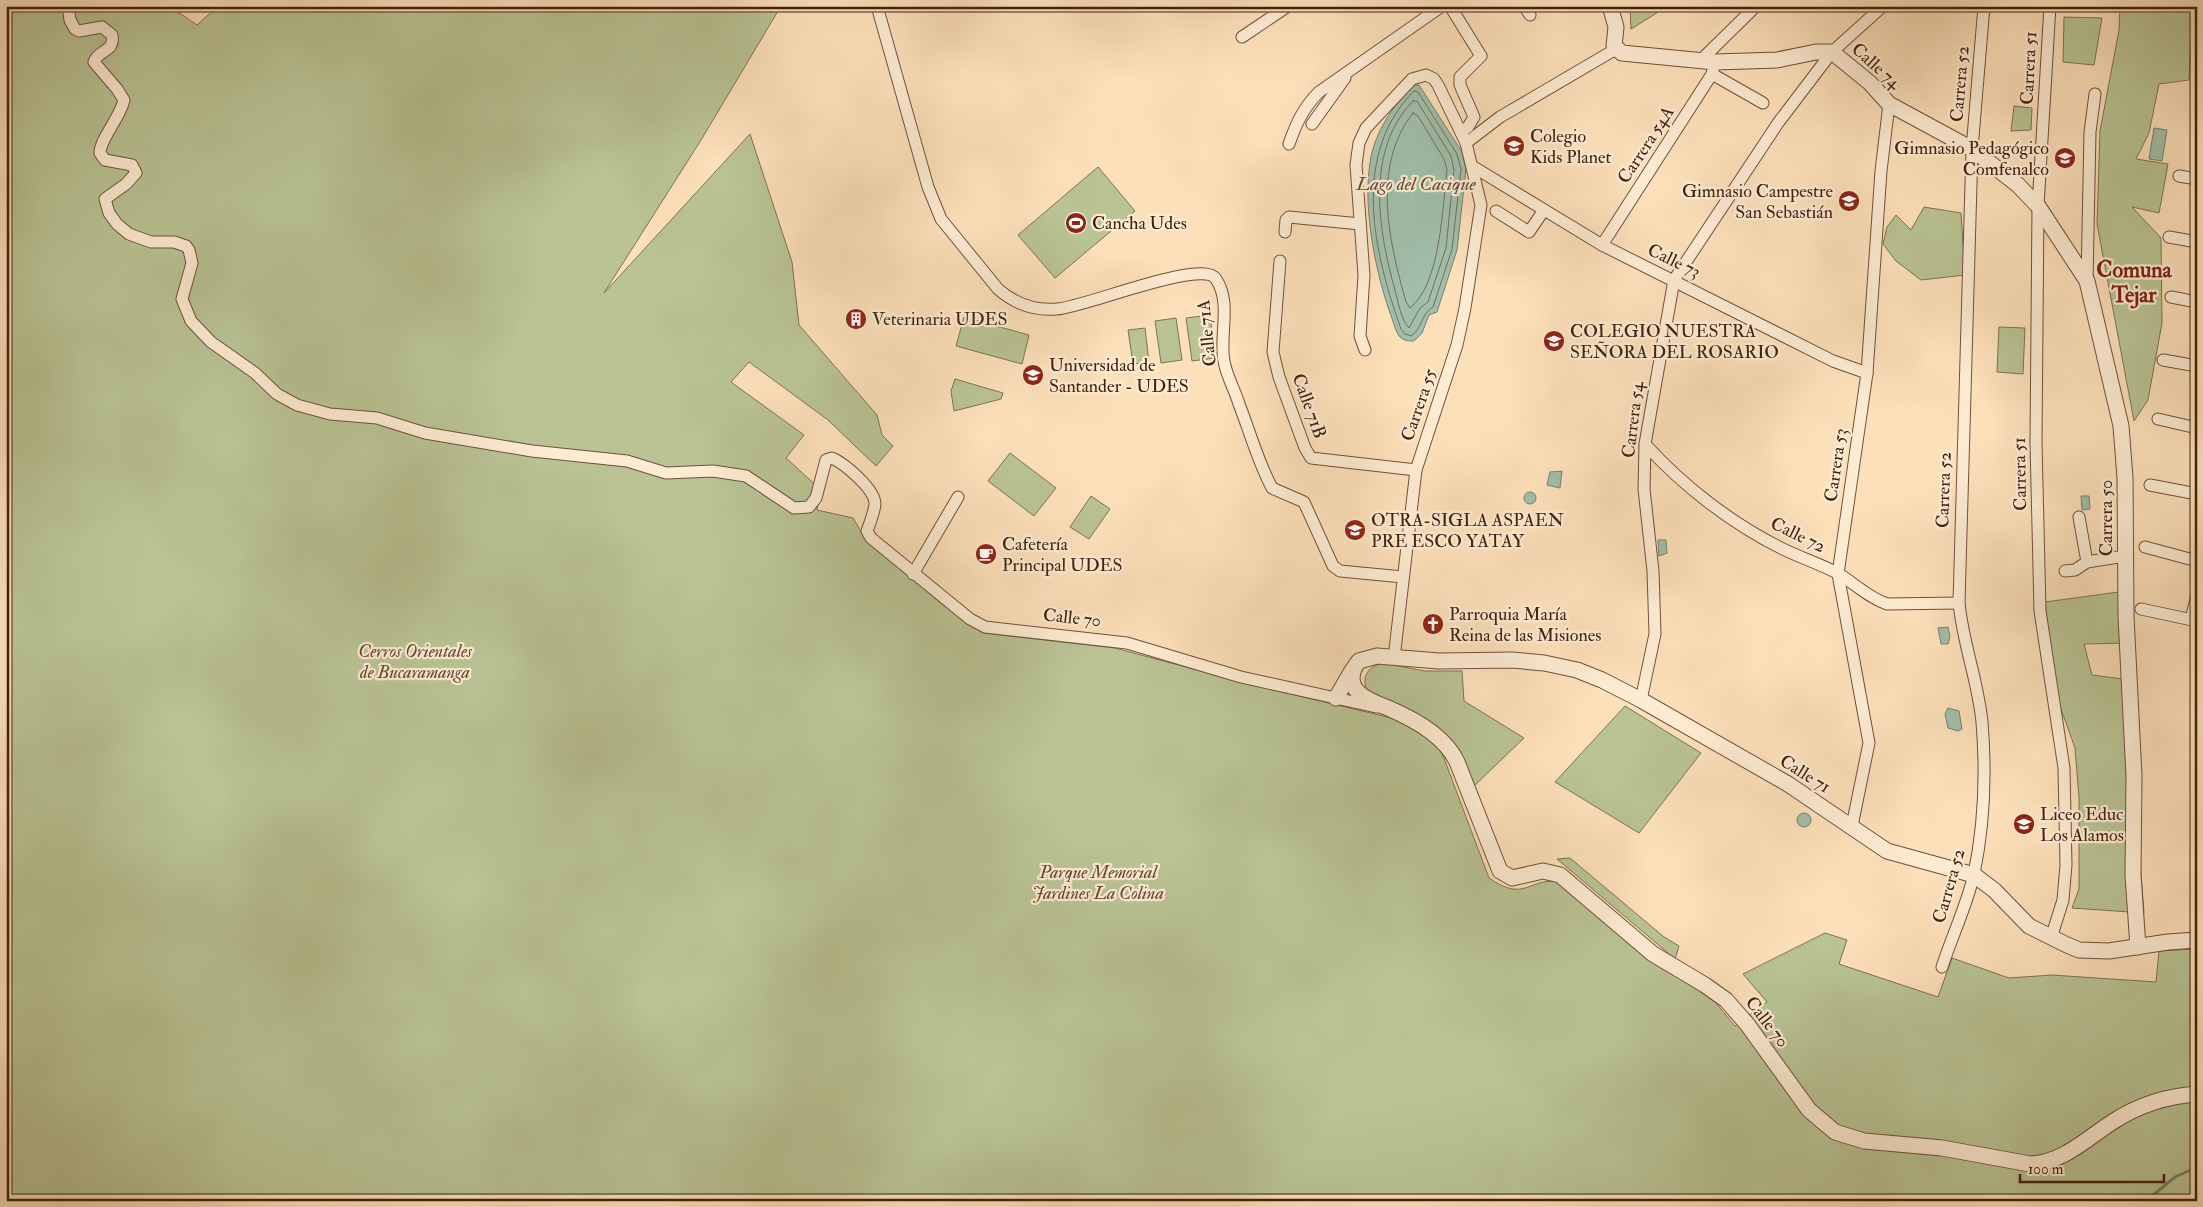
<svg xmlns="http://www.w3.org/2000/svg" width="2203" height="1207" viewBox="0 0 2203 1207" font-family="'IM FELL Double Pica',serif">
<rect width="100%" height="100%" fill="#fce0ba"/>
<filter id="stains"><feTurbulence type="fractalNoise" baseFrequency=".004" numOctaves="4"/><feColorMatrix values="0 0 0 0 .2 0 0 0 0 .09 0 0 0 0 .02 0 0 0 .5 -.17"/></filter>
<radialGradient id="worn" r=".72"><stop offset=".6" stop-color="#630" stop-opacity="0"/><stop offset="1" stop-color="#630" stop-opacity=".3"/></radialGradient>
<g fill="#b9c394" stroke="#7e7251">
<path d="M 6,6 L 169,6 L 197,25 L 218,6 L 781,6 L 701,140 L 604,293 L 750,134 L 792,262 L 799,325 L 877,415 L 882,435 L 893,446 L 876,466 L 828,420 L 749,362 L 731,382 L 804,435 L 786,458 L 820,489 L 817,510 L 853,518 L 862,533 L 880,551 L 943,605 L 983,633 L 1115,648 L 1253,685 L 1396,719 L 1427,738 L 1442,753 L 1489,878 C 1526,904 1529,876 1561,882 L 1684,980 L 1715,1002 L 1735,1026 L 1767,1002 L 1743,974 L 1825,933 L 1847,940 L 1839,964 L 1938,997 L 1952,958 L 2009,978 L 2052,975 L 2156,982 L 2159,951 L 2197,949 L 2197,1201 L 6,1201 Z"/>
<path d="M 1630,6 L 1668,6 L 1631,29 Z"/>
<path d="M 2120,6 L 2197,6 L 2197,24 L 2192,27 L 2189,80 L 2159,84 L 2149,133 L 2136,159 L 2168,164 L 2159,213 L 2132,207 L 2161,238 L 2162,323 L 2148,400 L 2134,421 L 2097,224 L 2100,131 L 2119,30 Z"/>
<path d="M 2064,17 L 2102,18 L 2094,65 L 2063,62 Z"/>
<path d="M 2014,106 L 2032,108 L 2031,130 L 2011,131 Z"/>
<path d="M 1098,167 L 1135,211 L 1055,278 L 1018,235 Z"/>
<path d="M 1924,207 L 1961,213 L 1965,275 L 1921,280 L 1896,261 L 1883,244 L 1887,227 L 1896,215 L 1911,230 Z"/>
<path d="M 1210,315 L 1215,358 L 1192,361 L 1186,318 Z"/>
<path d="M 964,317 L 1029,335 L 1022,364 L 956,346 Z"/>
<path d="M 1176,318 L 1182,360 L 1161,363 L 1155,321 Z"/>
<path d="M 1999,327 L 2025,328 L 2023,374 L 1997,372 Z"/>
<path d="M 1145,328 L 1149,362 L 1133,364 L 1128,330 Z"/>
<path d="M 955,379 L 1003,393 L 1001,399 L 954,411 L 951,391 Z"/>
<path d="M 1010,453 L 1056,488 L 1034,516 L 988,481 Z"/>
<path d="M 1091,496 L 1110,509 L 1089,539 L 1070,527 Z"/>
<path d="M 2126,591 L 2127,643 L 2084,644 L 2092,675 L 2132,680 L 2138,836 L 2144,913 L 2072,908 L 2079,889 L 2079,797 L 2075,748 L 2056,695 L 2045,602 Z"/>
<path d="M 1383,663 L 1425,671 L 1462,671 L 1464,701 L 1524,738 L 1474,786 L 1460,752 L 1367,691 C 1361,676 1368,667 1383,663 Z"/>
<path d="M 1625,706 L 1701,753 L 1639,833 L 1555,782 Z"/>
<path d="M 1570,858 L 1664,937 L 1679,946 L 1675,959 L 1557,859 Z"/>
</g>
<g fill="#a0beaa" stroke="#7a7f6c">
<path d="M 1414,85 L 1419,85 L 1462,152 L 1466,169 L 1457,250 L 1437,312 L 1429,315 L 1422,333 L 1414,341 C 1409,341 1404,341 1400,337 C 1395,331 1393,320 1390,313 C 1374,267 1361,200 1372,152 C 1379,126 1395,103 1414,85 Z"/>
<path d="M 2154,128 L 2167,130 L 2162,161 L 2149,159 Z"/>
<path d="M 1562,471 L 1560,488 L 1547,485 L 1550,472 Z"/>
<circle cx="1530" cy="498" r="6"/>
<path d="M 2081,496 L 2089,496 L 2090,509 L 2082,510 Z"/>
<path d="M 1658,540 L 1666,540 L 1667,553 L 1659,556 Z"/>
<path d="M 1948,627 L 1950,637 L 1948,644 L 1941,644 L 1938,628 Z"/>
<path d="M 1948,708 L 1959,711 L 1962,729 L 1958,731 L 1948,728 L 1945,714 Z"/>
<circle cx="1804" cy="820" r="7"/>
</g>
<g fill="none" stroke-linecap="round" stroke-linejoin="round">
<g stroke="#716f5c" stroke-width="1">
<path d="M 1414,91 L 1418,92 L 1457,154 L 1461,169 L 1452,249 L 1433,307 C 1420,315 1423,328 1411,336 L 1405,334 L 1401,329 C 1374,253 1350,155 1414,91 Z"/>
<path d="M 1413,101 L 1417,101 L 1451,156 L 1454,170 L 1446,248 L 1428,302 L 1420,308 L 1409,328 C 1401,320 1398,301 1395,290 C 1378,230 1365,150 1413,101 Z"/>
<path d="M 1413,113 L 1418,116 L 1444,159 L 1447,170 C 1442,209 1441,283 1410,308 L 1406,302 C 1389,241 1371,167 1413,113 Z"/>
</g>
<path stroke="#7a7f6c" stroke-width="3" d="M 2146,1201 L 2175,1177 L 2197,1167"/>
<g stroke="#705039" stroke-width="13">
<g id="minor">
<path d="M 68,6 L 70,20 L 75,29 L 79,31 L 102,27 L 112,35 C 115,53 98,49 94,62 L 117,89 L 124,100 C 120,118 100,139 100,153 L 105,160 L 132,165 L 136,173 L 126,184 L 105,199 L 109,213 L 117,224 L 129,234 L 151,242 L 174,242 L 186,246 L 189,250 L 192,263 L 182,299 L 191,321 L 211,342 L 255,373 L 277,394 L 297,405 L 330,414 L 377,418 L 425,433 L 532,451 L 627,461 L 666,473 L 713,471 L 746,476 L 794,508 L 809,507 L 816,498 L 826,460 L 832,458 C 845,464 875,489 875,504 C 874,513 870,523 867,531 L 871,538 L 970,619 L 985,627 L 1127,643 L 1241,677 L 1376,707"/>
<path d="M 877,6 L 928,187 L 941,219 L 998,289 C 1015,304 1034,311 1057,309 C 1083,308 1203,258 1216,279 C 1232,303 1219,335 1224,361 C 1226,375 1235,390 1239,404 C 1250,432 1258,462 1272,488 L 1304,502 L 1333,566 L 1340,571 L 1403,577"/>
<path d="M 1450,6 L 1481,56 L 1460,77 L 1460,85 L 1474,117 L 1468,127 L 1461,132"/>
<path d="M 1524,6 L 1530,15"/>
<path d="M 2050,6 L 2038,206 L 2036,443 L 2040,611 L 2064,768 L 2066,865 L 2063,900 L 2051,938"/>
<path d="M 1242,37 L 1288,6"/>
<path d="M 1699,62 L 1756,6"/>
<path d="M 1712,74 L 1763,103"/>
<path d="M 1312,124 L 1345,78"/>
<path d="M 1466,143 L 1500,117 L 1616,49"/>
<path d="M 1289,144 C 1296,124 1303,108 1319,92 L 1442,6"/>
<path d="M 1472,166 L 1602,245 L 1833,361 L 1867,373"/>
<path d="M 2179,176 L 2197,179"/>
<path d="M 1496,211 L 1529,232 L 1544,210"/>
<path d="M 1285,232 L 1286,220 L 1289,217 L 1360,224"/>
<path d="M 2169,237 L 2197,242"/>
<path d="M 1602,245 L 1712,74 L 1715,62"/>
<path d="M 1280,261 L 1273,352 L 1279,377 L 1305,448 L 1311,458 L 1416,470"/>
<path d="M 2087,281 L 2090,132 L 2095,94"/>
<path d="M 2171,297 L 2197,302"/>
<path d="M 1365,350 L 1360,336 L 1364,275 L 1356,165 L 1359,143 L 1366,128 L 1412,79 L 1426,75 L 1434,79 L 1438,85 L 1466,143 L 1481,205 L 1465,308 L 1457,345 L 1416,470 L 1394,658"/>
<path d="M 2163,360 L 2197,366"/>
<path d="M 2158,419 L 2197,428"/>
<path d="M 1645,444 C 1683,486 1732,524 1783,549 C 1801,558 1821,564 1839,574 C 1855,584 1869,598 1887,604 L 1959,603"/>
<path d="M 2150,485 L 2197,494"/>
<path d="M 2079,517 L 2087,562"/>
<path d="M 2145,547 L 2197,561"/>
<path d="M 2065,571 L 2075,570 L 2087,562 L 2125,556"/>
<path d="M 913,574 L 958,497"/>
<path d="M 2141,609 L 2197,621"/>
<path d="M 2191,619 L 2197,595"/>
<path d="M 1641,700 L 1655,634 L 1653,571 L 1644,489 L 1645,444 L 1674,280 L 1778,123 L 1832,52 L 1883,6"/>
<path d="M 1852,826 L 1869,743 L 1838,574 L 1867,373 L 1881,171 L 1889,104"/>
<path d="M 1942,967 C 1952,936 1967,905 1974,874 C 1984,826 1986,771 1982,722 C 1978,681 1963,644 1959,603 L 1972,149 L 1984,6"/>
</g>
</g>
<g stroke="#705039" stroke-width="17">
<g id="tertiary">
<path d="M 1610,6 L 1616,27 L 1614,46 L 1622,53 L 1715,62 L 1777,60 L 1816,52 L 1832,52 L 1870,83 L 1889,104 L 1972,149 L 2018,185 L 2038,206 L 2087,281 L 2121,426 L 2125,478 L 2126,616 L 2134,776 L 2133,875 L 2138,947"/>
<path d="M 1336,698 L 1353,669"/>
<path d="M 2197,940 L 2168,942 L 2109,951 L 2079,950 L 2067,945 L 2029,926 L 1994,890 L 1974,875 L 1887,851 L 1788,784 L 1641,700 L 1602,680 L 1577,670 L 1544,663 L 1512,660 L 1439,661 L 1377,656 L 1359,661 C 1351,670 1349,683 1358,692 C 1366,700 1378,704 1388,708 C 1414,719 1445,736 1457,762 L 1500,871 L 1512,878 L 1543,871 L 1560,875 L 1653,954 L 1705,985 L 1726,1000 L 1747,1024 L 1809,1110 L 1835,1132 L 1864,1141 L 1942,1148 L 2030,1164 C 2063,1163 2087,1138 2114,1121 C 2139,1105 2167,1096 2197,1094"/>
</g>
</g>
<use href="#minor" stroke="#fdebd2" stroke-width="11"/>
<use href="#tertiary" stroke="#fdebd2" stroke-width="15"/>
</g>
<defs>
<g id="school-disc" transform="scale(1.125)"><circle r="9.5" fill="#8f2418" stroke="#fdebd2"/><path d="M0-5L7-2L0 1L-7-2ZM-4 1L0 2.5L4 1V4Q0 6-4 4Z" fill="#fff"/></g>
<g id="stadium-disc" transform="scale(1.125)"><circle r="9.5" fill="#8f2418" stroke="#fdebd2"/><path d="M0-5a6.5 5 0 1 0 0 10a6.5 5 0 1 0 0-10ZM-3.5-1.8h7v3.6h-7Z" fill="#fff"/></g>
<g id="building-disc" transform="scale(1.125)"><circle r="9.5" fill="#8f2418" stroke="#fdebd2"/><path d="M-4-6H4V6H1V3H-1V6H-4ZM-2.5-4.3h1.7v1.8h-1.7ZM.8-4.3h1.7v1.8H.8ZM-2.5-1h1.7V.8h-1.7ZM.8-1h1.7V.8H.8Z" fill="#fff"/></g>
<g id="university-disc" transform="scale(1.125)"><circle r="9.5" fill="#8f2418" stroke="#fdebd2"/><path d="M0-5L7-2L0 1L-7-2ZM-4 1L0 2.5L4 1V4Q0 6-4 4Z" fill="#fff"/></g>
<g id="cafe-disc" transform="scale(1.125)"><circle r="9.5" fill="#8f2418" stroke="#fdebd2"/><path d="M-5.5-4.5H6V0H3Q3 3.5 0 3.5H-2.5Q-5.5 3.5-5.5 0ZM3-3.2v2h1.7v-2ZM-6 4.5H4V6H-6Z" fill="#fff"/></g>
<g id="church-disc" transform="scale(1.125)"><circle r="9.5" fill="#8f2418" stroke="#fdebd2"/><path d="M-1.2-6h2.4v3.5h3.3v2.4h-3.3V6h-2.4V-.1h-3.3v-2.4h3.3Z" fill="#fff"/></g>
</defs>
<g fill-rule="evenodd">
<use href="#school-disc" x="1514" y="146"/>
<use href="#school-disc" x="2065" y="158"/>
<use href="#school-disc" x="1849" y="201"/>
<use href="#stadium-disc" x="1076" y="223"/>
<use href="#building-disc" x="856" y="319"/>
<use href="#school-disc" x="1554" y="341"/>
<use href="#university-disc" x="1033" y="375"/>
<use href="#school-disc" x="1355" y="530"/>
<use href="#cafe-disc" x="986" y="554"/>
<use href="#church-disc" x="1433" y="624"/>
<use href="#school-disc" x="2024" y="824"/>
</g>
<g text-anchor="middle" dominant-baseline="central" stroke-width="4.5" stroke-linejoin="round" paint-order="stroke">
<g font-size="18" fill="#42200e" stroke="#fdebd2">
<text transform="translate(1876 66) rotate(42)">Calle 74</text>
<text transform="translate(2029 68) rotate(-87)">Carrera 51</text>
<text transform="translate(1960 84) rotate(-85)">Carrera 52</text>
<text transform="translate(1646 145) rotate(-57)">Carrera 54A</text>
<text transform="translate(1674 261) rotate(26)">Calle 73</text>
<text transform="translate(1207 333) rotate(-96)">Calle 71A</text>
<text transform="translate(1419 405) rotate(-71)">Carrera 55</text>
<text transform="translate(1309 406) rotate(70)">Calle 71B</text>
<text transform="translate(1633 420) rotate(-83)">Carrera 54</text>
<text transform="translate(1836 465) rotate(-82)">Carrera 53</text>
<text transform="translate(2020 474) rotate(-91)">Carrera 51</text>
<text transform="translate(1944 490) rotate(-88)">Carrera 52</text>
<text transform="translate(2106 518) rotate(-90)">Carrera 50</text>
<text transform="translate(1798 535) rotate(26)">Calle 72</text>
<text transform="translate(1072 618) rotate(6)">Calle 70</text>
<text transform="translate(1805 774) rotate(32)">Calle 71</text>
<text transform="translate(1949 886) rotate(-74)">Carrera 52</text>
<text transform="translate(1767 1022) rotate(52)">Calle 70</text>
</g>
<g font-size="18" fill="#42200e" stroke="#fdebd2" text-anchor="start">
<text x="1530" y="136">Colegio<tspan x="1530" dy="21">Kids Planet</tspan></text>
<text x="2049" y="148" text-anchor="end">Gimnasio Pedagógico<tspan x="2049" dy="21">Comfenalco</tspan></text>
<text x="1833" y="191" text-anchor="end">Gimnasio Campestre<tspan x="1833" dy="21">San Sebastián</tspan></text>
<text x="1092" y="223">Cancha Udes</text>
<text x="872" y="319">Veterinaria UDES</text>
<text x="1570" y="331">COLEGIO NUESTRA<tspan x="1570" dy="21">SEÑORA DEL ROSARIO</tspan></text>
<text x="1049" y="365">Universidad de<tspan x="1049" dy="21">Santander - UDES</tspan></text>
<text x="1371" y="520">OTRA-SIGLA ASPAEN<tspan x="1371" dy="21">PRE ESCO YATAY</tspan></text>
<text x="1002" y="544">Cafetería<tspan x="1002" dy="21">Principal UDES</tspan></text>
<text x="1449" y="614">Parroquia María<tspan x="1449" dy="21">Reina de las Misiones</tspan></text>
<text x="2040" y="814">Liceo Educ<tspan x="2040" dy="21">Los Alamos</tspan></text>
</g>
<g font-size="18" font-style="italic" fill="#604930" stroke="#fdebd2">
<text x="415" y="651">Cerros Orientales<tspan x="415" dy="21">de Bucaramanga</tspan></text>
<text x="1098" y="872">Parque Memorial<tspan x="1098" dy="21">Jardines La Colina</tspan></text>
</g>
<g font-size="19" font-style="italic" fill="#5e4f3d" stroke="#fdebd2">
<text x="1416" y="184">Lago del Cacique</text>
</g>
<g font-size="22" font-weight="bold" fill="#7a1f14" stroke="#fdebd2">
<text x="2134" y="270">Comuna<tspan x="2134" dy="25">Tejar</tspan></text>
</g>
</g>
<rect width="2203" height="1207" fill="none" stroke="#fce0ba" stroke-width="25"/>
<rect x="8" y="8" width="2188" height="1192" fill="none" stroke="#42200e" stroke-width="2.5"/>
<rect x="12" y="12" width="2178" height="1182" fill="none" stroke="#42200e"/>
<path d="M2020 1174v8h144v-8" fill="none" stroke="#42200e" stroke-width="2.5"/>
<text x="2028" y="1174" font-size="15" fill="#42200e" stroke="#fdebd2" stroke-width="4" paint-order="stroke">100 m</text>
<rect width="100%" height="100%" filter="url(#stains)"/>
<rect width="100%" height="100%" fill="url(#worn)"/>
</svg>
